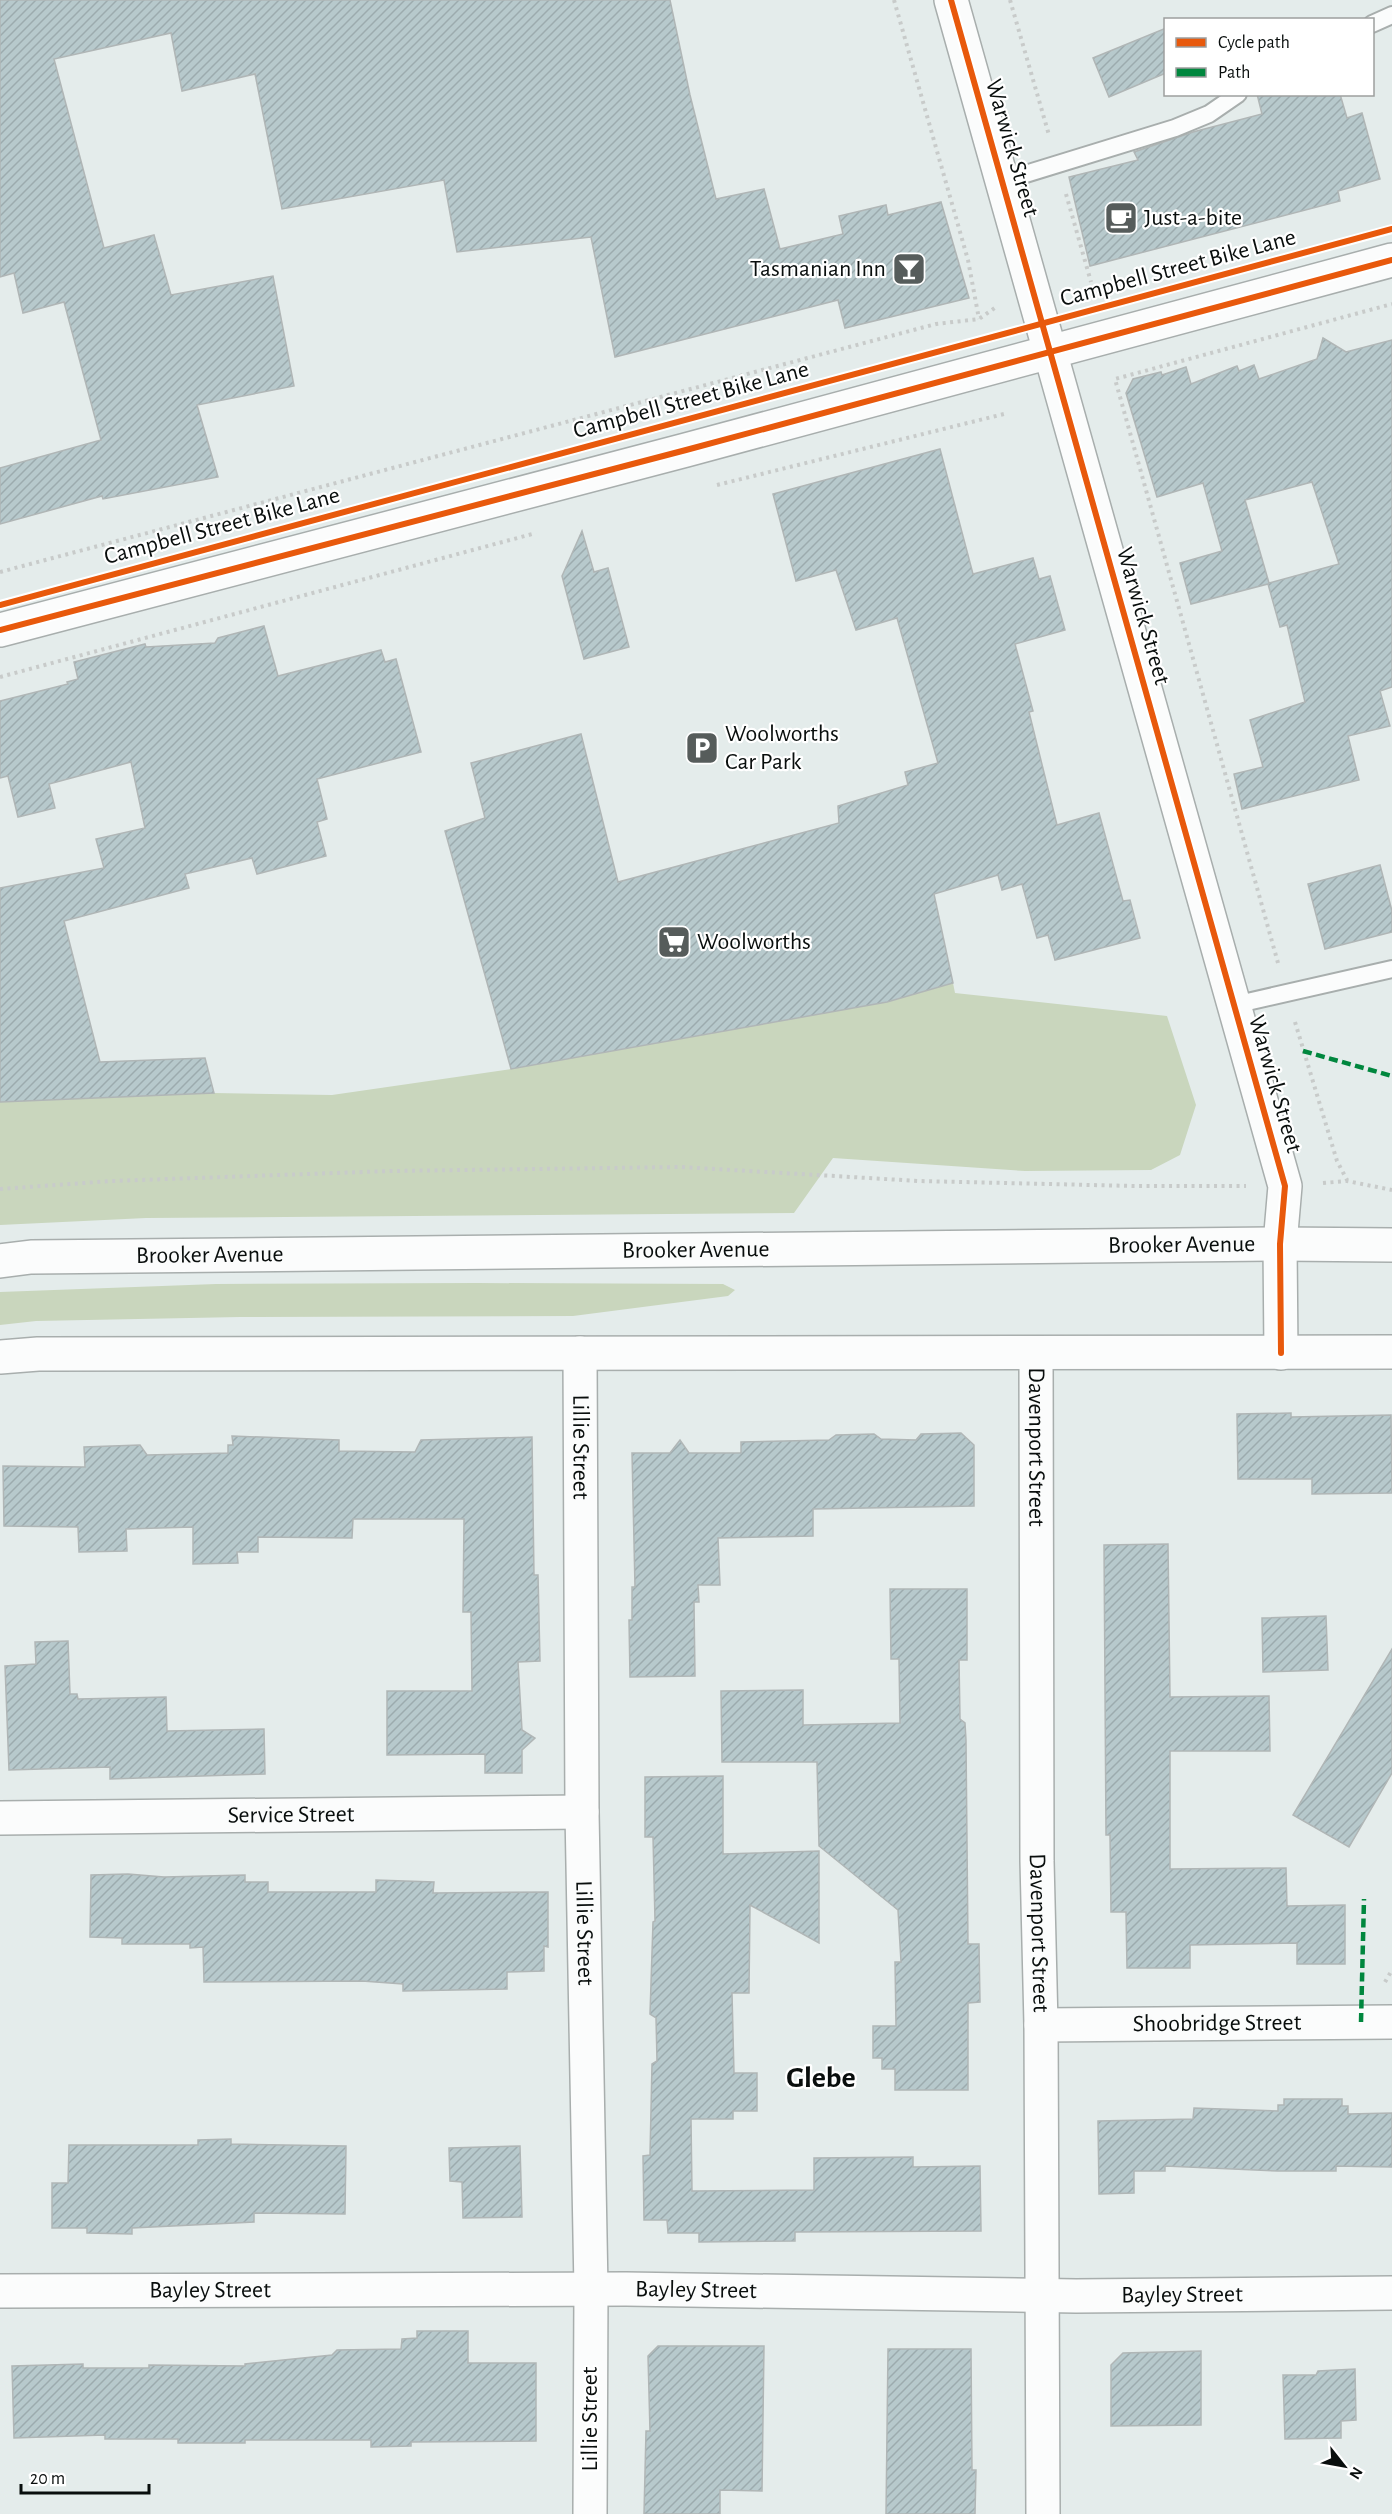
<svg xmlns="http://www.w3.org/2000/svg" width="1392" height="2514" viewBox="0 0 1392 2514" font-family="'Alegreya Sans',sans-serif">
<defs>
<pattern id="building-hatch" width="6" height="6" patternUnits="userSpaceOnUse" patternTransform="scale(1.5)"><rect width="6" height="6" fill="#b7c9cc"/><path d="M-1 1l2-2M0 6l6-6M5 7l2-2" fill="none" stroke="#9cabae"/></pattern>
</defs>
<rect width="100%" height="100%" fill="#e4eceb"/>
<g fill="#c9d6bd">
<path d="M 953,983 L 955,993 L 1167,1016 L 1196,1105 L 1180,1155 L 1151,1170 L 1025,1171 L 833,1158 L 794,1213 L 146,1218 L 0,1225 L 0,1102 L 214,1093 L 332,1095 L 511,1069 L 887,1002 Z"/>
<path d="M 478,1283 L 723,1284 L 735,1290 L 728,1296 L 573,1316 L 240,1317 L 36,1321 L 0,1325 L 0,1292 L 216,1284 Z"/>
</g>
<g fill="url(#building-hatch)" stroke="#b0b6b6" stroke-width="1.5" fill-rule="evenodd">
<path d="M 0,0 L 670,0 L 690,95 L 716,199 L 764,189 L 780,249 L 843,234 L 839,216 L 886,205 L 888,215 L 941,202 L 969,298 L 845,328 L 838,300 L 615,357 L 591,237 L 457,252 L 444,180 L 282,209 L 255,74 L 182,91 L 171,33 L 54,59 L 104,248 L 154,235 L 171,295 L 273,276 L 294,386 L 197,405 L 218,477 L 103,499 L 102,496 L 0,524 L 0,468 L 101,440 L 64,302 L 23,313 L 14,273 L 0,277 Z"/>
<path d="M 1166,28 L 1166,73 L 1109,97 L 1093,58 Z"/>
<path d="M 1257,94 L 1340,94 L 1347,118 L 1362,113 L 1380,179 L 1338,191 L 1340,201 L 1090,266 L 1069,177 L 1138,160 L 1134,152 L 1193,132 L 1262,114 Z"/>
<path d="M 1323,338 L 1346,352 L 1392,340 L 1392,687 L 1380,691 L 1390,726 L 1348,736 L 1359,780 L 1242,809 L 1234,774 L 1263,767 L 1250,720 L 1305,702 L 1287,625 L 1280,627 L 1268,584 L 1191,604 L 1180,563 L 1222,551 L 1203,483 L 1157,497 L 1126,393 L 1133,379 L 1161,372 L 1162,375 L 1186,367 L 1191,384 L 1237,366 L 1239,371 L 1254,365 L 1259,379 L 1317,359 ZM 1312,482 L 1339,564 L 1269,583 L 1245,500 Z"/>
<path d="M 940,449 L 973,574 L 1033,558 L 1039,579 L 1050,576 L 1065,630 L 1015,644 L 1033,711 L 1029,712 L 1057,825 L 1099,813 L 1123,901 L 1130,900 L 1140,938 L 1055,960 L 1048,935 L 1037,938 L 1022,884 L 1002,890 L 998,875 L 934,894 L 953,983 L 887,1002 L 511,1069 L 445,831 L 485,818 L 471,763 L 581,734 L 618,882 L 839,823 L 838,806 L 908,785 L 905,772 L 938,763 L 897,618 L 856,630 L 836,570 L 796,581 L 773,494 Z"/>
<path d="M 582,531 L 594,572 L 608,568 L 629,647 L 584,659 L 562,576 Z"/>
<path d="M 264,626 L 278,676 L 381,650 L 385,662 L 396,659 L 421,752 L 317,779 L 327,819 L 317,822 L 326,856 L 257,874 L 252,858 L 185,874 L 189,888 L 64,921 L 100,1062 L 205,1058 L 214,1093 L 0,1102 L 0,888 L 104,868 L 96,839 L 145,828 L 131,762 L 49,784 L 55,808 L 18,817 L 8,776 L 0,778 L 0,701 L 68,684 L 67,682 L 78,679 L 74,662 L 145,644 L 146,647 L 215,643 L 218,638 Z"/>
<path d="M 1380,865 L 1392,911 L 1392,932 L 1325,949 L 1308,884 Z"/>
<path d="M 1291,1413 L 1291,1417 L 1391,1415 L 1392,1493 L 1312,1494 L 1312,1479 L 1238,1479 L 1237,1414 Z"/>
<path d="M 961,1433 L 974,1445 L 974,1506 L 813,1509 L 813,1536 L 718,1538 L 720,1585 L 698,1585 L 699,1602 L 694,1602 L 695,1676 L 630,1677 L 629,1620 L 632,1620 L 632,1587 L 635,1587 L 632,1453 L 670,1453 L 680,1440 L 689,1453 L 741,1453 L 741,1442 L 829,1440 L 836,1435 L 874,1434 L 881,1439 L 916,1440 L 921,1434 Z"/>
<path d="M 232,1436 L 339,1440 L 339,1451 L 415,1452 L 421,1440 L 532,1437 L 534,1575 L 538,1575 L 540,1661 L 518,1662 L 522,1730 L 535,1738 L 522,1750 L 522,1773 L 485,1773 L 485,1754 L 387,1755 L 387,1691 L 472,1691 L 471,1612 L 463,1612 L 464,1519 L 353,1519 L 352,1538 L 258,1537 L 258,1552 L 237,1552 L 238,1563 L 193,1564 L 193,1527 L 126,1529 L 127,1551 L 79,1552 L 78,1527 L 4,1526 L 3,1466 L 85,1467 L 84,1447 L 140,1445 L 147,1455 L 228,1453 L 228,1445 L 233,1445 Z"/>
<path d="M 1168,1544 L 1170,1697 L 1269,1696 L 1270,1751 L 1170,1751 L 1170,1869 L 1286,1868 L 1287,1906 L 1345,1905 L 1345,1964 L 1297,1964 L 1297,1943 L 1190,1945 L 1190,1968 L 1127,1968 L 1126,1912 L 1111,1912 L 1110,1835 L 1106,1835 L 1104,1545 Z"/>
<path d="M 890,1589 L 967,1589 L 967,1660 L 959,1660 L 960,1719 L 965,1723 L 966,1740 L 968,1944 L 979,1944 L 980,2002 L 968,2003 L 968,2090 L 895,2090 L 895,2069 L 882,2069 L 882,2058 L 873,2058 L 873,2026 L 896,2026 L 895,1962 L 901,1962 L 898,1910 L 819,1846 L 817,1762 L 722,1762 L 721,1691 L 803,1690 L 803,1725 L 900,1723 L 899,1659 L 891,1659 Z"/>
<path d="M 1326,1616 L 1328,1670 L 1263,1672 L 1262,1618 Z"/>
<path d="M 68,1641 L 70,1694 L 77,1694 L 78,1699 L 166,1697 L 167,1731 L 264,1729 L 265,1774 L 110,1779 L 110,1767 L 9,1770 L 5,1666 L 36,1664 L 35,1642 Z"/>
<path d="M 1392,1649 L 1392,1773 L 1349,1847 L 1293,1815 Z"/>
<path d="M 723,1776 L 723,1854 L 819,1851 L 819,1943 L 750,1905 L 749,1993 L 732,1993 L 734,2073 L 757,2073 L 757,2111 L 733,2111 L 733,2119 L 691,2119 L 692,2191 L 814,2190 L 814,2158 L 913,2157 L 913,2167 L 980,2166 L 981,2231 L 795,2232 L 795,2241 L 699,2242 L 699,2233 L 668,2233 L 667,2220 L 644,2220 L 643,2156 L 650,2155 L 652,2064 L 657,2061 L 656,2018 L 650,2014 L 653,1922 L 655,1921 L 653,1837 L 645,1837 L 645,1777 Z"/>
<path d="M 128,1874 L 164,1877 L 245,1875 L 245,1882 L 268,1882 L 268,1892 L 376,1892 L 376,1880 L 434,1882 L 433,1893 L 548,1892 L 548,1947 L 544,1946 L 544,1971 L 507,1972 L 507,1989 L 403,1991 L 403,1984 L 362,1981 L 204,1982 L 203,1947 L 190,1948 L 190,1944 L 122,1944 L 122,1938 L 90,1937 L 91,1875 Z"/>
<path d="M 1284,2099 L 1342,2099 L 1342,2106 L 1348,2106 L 1348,2114 L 1392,2113 L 1392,2167 L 1336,2166 L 1336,2171 L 1278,2171 L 1165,2166 L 1165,2171 L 1134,2171 L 1134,2193 L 1099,2194 L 1098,2121 L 1193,2119 L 1194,2108 L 1278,2111 L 1278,2105 L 1284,2105 Z"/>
<path d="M 231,2139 L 231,2144 L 346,2146 L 345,2214 L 254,2213 L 254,2222 L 132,2228 L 132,2234 L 87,2233 L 87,2228 L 52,2228 L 52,2183 L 68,2183 L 69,2145 L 198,2145 L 198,2140 Z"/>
<path d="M 520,2146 L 522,2217 L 463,2218 L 462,2182 L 450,2181 L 449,2148 Z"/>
<path d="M 417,2331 L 468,2331 L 468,2363 L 536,2363 L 536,2441 L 411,2442 L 411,2446 L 371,2447 L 371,2440 L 245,2440 L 245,2443 L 178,2443 L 178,2439 L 105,2439 L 105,2435 L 14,2438 L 12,2366 L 83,2364 L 83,2368 L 149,2368 L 149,2365 L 245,2366 L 245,2364 L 332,2355 L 337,2350 L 401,2349 L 402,2339 L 417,2338 Z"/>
<path d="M 658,2346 L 764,2346 L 762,2491 L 720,2490 L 720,2514 L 644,2514 L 646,2431 L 650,2431 L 648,2356 Z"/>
<path d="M 888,2349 L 971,2349 L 972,2470 L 976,2470 L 975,2514 L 886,2514 Z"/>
<path d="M 1201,2351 L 1201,2425 L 1111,2426 L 1111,2365 L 1123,2353 Z"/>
<path d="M 1355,2369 L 1356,2420 L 1341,2421 L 1341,2438 L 1285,2439 L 1283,2375 L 1316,2375 L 1318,2371 Z"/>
</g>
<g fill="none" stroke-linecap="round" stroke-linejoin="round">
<g stroke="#a8aead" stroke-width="20">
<g id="service">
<path d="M 1372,24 L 1392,15"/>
<path d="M 1003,181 L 1175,128 L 1209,114 L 1238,94"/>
<path d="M 1234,1005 L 1392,969"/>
</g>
</g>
<g stroke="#a8aead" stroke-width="36">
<g id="minor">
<path id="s1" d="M 580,1353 L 582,1812 L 591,2289 L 590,2514"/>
<path id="s2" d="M 1036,1353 L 1037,1861 L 1041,2025 L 1043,2514"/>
<path id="s3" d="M 0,1818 L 582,1812"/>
<path id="s4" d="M 1041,2025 L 1392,2022"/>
<path id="s5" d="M 0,2291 L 626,2289 L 1076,2296 L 1392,2293"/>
</g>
</g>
<g stroke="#a8aead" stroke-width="36">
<path id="tertiary" d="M 951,0 L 1285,1186 L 1280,1244 L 1281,1353"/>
</g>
<g stroke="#a8aead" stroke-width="36">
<path id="secondary" d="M 0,630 L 686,450 L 1392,260"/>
</g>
<g stroke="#a8aead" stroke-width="36">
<g id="trunk">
<path id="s6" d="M 0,1261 L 31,1257 L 1280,1244 L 1392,1245"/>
<path d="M 0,1357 L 38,1354 L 1392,1352"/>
</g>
</g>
<g stroke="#c8cbca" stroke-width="4" stroke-dasharray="3 4.5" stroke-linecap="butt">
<path d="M 894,0 L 968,260 L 979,319"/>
<path d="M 1010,0 L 1049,135"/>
<path d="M 1066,194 L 1091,282"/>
<path d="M 717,485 L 1008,413"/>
<path d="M 0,572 L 936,324 L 979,319 L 996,307"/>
<path d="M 0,677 L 536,533"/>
<path d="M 1278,963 L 1115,379 L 1392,304"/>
<path d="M 1295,1022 L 1337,1161 L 1347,1180"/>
<path d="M 1323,1183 L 1347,1181 L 1392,1190"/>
<path d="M 0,1189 L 112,1181 L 391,1171 L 681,1167 L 919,1181 L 1134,1186 L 1246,1186"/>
<path d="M 1385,1982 L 1392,1970"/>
</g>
<use href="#service" stroke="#fbfcfc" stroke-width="16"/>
<use href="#minor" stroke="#fbfcfc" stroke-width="33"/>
<use href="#tertiary" stroke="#fbfcfc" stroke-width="33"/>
<use href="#secondary" stroke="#fbfcfc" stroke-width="33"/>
<use href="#trunk" stroke="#fbfcfc" stroke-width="33"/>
<g stroke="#00873e" stroke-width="4.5" stroke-dasharray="9 4.5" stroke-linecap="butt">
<path d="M 1303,1051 L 1392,1076"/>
<path d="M 1361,2022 L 1364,1899"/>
</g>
<g stroke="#fff" stroke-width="10">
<g id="cycleway">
<path d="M 951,0 L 1285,1186 L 1280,1244 L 1281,1353"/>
<path d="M 0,605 L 1392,229"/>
<path d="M 0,630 L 686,450 L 1392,260"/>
</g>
</g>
<use href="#cycleway" stroke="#e8590c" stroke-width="6"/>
</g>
<defs>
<g id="cafe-square" transform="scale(1.725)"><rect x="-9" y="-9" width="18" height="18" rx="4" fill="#565c5b" stroke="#fff"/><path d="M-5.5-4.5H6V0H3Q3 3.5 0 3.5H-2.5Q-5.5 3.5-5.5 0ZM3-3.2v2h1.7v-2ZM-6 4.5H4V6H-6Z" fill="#fff"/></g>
<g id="bar-square" transform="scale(1.725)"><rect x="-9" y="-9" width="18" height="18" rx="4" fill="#565c5b" stroke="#fff"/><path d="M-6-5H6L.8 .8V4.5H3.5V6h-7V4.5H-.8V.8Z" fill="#fff"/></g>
<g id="parking-square" transform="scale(1.725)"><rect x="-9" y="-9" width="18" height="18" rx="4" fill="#565c5b" stroke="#fff"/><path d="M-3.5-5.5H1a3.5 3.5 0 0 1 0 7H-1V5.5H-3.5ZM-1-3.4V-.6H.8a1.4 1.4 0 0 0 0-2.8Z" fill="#fff"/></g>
<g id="supermarket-square" transform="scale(1.725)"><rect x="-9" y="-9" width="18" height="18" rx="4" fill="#565c5b" stroke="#fff"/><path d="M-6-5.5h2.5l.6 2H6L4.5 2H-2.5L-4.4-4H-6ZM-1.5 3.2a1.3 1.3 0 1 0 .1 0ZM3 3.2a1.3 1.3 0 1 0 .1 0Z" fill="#fff"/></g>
</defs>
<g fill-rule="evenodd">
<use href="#cafe-square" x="1121" y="218"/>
<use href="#bar-square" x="909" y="269"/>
<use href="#parking-square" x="702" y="748"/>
<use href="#supermarket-square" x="674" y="942"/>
</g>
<g text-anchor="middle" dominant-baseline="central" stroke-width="4.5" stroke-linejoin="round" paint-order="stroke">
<g font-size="24" fill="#090e0d" stroke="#fff">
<text transform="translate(1012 148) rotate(74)">Warwick Street</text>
<text transform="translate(1178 268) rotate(-15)">Campbell Street Bike Lane</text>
<text transform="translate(691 400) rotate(-15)">Campbell Street Bike Lane</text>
<text transform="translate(222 526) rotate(-15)">Campbell Street Bike Lane</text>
<text transform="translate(1143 616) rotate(74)">Warwick Street</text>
<text transform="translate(1275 1084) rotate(74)">Warwick Street</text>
<text stroke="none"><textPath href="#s6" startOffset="1182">Brooker Avenue</textPath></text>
<text stroke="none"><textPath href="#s6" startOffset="696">Brooker Avenue</textPath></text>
<text stroke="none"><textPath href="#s6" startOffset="210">Brooker Avenue</textPath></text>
<text stroke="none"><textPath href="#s1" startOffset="94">Lillie Street</textPath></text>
<text stroke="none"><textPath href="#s2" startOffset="94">Davenport Street</textPath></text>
<text stroke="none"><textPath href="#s3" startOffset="291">Service Street</textPath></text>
<text stroke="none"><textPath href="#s1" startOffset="580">Lillie Street</textPath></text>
<text stroke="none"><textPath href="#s2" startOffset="580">Davenport Street</textPath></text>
<text stroke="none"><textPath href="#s4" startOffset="176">Shoobridge Street</textPath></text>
<text stroke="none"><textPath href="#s5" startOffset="210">Bayley Street</textPath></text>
<text stroke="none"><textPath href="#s5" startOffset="696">Bayley Street</textPath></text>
<text stroke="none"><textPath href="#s5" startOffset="1182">Bayley Street</textPath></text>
<text transform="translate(590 2419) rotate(-90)">Lillie Street</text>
</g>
<g font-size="24" fill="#090e0d" stroke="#fff" text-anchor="start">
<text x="1144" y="218">Just-a-bite</text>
<text x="886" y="269" text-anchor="end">Tasmanian Inn</text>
<text x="725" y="734">Woolworths<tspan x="725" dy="28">Car Park</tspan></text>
<text x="697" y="942">Woolworths</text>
</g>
<g font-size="30" font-weight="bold" fill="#090e0d" stroke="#fff">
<text x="821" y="2078">Glebe</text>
</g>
</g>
<rect x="1164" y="18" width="210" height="78" fill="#ffffff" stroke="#9d9f9e" stroke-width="1.5"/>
<rect x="1176" y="38" width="30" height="9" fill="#e8590c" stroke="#9d9f9e" stroke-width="1.5"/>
<text x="1218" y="48" font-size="18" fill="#090e0d">Cycle path</text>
<rect x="1176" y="68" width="30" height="9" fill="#00873e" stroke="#9d9f9e" stroke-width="1.5"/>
<text x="1218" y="78" font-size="18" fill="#090e0d">Path</text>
<g transform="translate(1344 2466) rotate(121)" stroke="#ffffff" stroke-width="4.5" paint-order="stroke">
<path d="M0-4.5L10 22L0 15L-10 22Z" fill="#090e0d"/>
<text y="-9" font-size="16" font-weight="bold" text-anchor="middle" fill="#090e0d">N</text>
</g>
<path d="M21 2484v9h128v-9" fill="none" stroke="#090e0d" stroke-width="3"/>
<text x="30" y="2484" font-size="18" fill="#090e0d" stroke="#ffffff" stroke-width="4.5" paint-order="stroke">20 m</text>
</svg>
